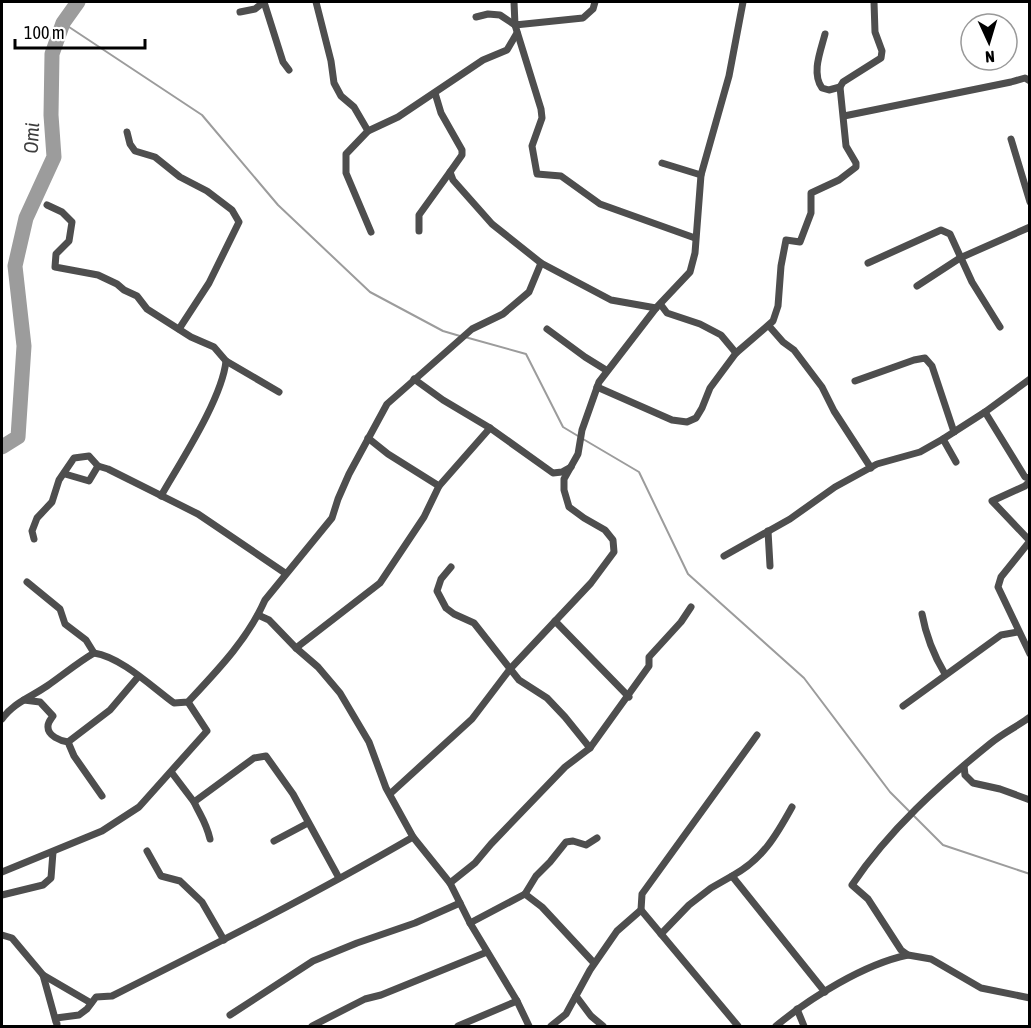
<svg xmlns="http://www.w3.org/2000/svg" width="1031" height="1028" viewBox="0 0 1031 1028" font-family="'Asap Condensed',sans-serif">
<rect width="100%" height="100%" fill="#fff"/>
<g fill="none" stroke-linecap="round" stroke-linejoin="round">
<g stroke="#9c9c9c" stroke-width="2">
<path d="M 63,23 L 202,115 L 278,205 L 370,292 L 443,331 L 460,336"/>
<path d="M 465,337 L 526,354 L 563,427 L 578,436"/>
<path d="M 583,439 L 639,472 L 688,574 L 804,678 L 890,792 L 943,845 L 1030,874"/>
</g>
<path stroke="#9c9c9c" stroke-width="15" d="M 2,447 L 18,437 L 24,346 L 15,266 L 26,218 L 54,157 L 51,115 L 52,54 L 63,23 L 78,2"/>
<g stroke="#4e4e4e" stroke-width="7">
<path d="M 264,2 L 283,62 L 289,70"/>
<path d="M 316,2 L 331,61 L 334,83 L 341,96 L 354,107 L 368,131"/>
<path d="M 514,2 L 515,25 L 583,18 L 593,9 L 595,2"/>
<path d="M 240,12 L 255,9 L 264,2"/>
<path d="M 476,17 L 488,14 L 500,15 L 515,25 L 541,109 L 542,118 L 532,146 L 537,174 L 561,176 L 600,204 L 695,238"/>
<path d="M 825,34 C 821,50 811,73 822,88 L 829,90 L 840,87"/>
<path d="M 435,93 L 441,113 L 462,150 L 462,155 L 450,172 L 453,180 L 492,224 L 541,263 L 611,300 L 656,308"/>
<path d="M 844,116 L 1011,82 L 1025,78 L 1030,81"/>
<path d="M 127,132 L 130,144 L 135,151 L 155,157 L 180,177 L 207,191 L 232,210 L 239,222 L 209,283 L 179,329"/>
<path d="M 1011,139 L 1030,202"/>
<path d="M 662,163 L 701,175"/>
<path d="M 47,205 L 62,212 L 72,222 L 69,241 L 56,254 L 55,267 L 98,275 L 117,284 L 124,290 L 137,296 L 147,309 L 191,337 L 214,347 L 226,361 L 279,392"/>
<path d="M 419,231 L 419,215 L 450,172"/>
<path d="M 371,232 L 346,173 L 346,154 L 368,131 L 398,117 L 483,60 L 507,50 L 517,33"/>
<path d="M 868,263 L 941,230 L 950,234 L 972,282 L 1000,327"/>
<path d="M 917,286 L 960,258 L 1030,227"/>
<path d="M 661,305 L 667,313 L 700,324 L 721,335 L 736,353"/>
<path d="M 769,326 L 783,342 L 794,350 L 822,387 L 834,411 L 871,468"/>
<path d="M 547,329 L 585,357 L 606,370"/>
<path d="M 414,379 L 443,400 L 490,428 L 553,473 L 562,472 L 571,467"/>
<path d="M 855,381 L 914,360 L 925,358 L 932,366 L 954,432"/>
<path d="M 597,387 L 672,420 L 687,422 L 696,418 L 702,408 L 710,388 L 736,353 L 773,321 L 778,306 L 781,266 L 786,240 L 800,242 L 811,213 L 811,193 L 839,180 L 856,167 L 856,163 L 846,146 L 840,87 L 843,82 L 881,58 L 882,51 L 875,32 L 874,2"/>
<path d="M 985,412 L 1025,477 L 1030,478"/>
<path d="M 368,438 L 388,454 L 439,486 L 490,428"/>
<path d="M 943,439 L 956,462"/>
<path d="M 65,474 L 89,481 L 98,466 L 108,469 L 198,514 L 285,573"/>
<path d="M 1030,481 L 1025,486 L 992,501 L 1030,541"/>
<path d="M 161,496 C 181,461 222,399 226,361"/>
<path d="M 768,531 L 770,566"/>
<path d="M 34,539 L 32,531 L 37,518 L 52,502 L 59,480 L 74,458 L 89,456 L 98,466"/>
<path d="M 1030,541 L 1001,577 L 998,587 L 1030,654"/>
<path d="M 724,556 L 790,519 L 835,487 L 877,464 L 920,452 L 943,439 L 985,412 L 1030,379"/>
<path d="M 451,567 L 441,579 L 437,591 L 446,608 L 454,614 L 474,623 L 519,680 L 547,698 L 565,717 L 590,748"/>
<path d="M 27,582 L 60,609 L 65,624 L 86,640 L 94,653"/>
<path d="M 922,614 C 926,636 933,654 945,674"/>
<path d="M 258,615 L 269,620 L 296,648 L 318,667 L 340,693 L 369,742 L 386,788 L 413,837 L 450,883 L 470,923 L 517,1001 L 529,1026"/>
<path d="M 555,621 L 629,697"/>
<path d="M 296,648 L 380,583 L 424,517 L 439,486"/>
<path d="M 24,700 L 40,702 L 53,716 C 51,719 48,722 48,726 C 47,736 61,741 68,742 L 74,756 L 102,796"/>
<path d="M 903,706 L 1001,635 L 1018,632"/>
<path d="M 1030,717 C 1018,726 1003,733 991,743 C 940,784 889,830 852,885 L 868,899 L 901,950 L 908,955 L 931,959 L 981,988 L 1030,998"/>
<path d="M 2,719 C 13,703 31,697 47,686 C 63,675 77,663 94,653 C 121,657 152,687 174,703 L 188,702 C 217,671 248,639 265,600 L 332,518 L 338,499 L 349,474 L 387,404 L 472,329 L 503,314 L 529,292 L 541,263"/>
<path d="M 68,742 L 110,710 L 138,677"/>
<path d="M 964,766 L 965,775 L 973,783 L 1000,789 L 1030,800"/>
<path d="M 172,773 L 194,802 L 254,758 L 266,756 L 293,794 L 339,878"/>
<path d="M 391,793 L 472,719 L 510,669 L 591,583 L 614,552 L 613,540 L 605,530 L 584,518 L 569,507 L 564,490 L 564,479 L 578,454 L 582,430 L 599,382 L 656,308 L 690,272 L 695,253 L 701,175 L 729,76 L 743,2"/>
<path d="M 194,802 C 201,817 206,822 210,839"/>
<path d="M 274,841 L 308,823"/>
<path d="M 147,851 L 161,876 L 180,881 L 202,902 L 224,940"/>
<path d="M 2,872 L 102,831 L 139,807 L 207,731 L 188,702"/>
<path d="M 732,876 C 762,860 776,836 792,807"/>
<path d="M 450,883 L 475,863 L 491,844 L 565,767 L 590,748 L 649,666 L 649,657 L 681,622 L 691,607"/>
<path d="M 525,894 L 542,907 L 594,963"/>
<path d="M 2,895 L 43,885 L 51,878 L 53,852"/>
<path d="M 641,910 L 738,1026"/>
<path d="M 470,923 L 525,894 L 536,876 L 550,862 L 566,842 L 573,841 L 586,845 L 597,838"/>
<path d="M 661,934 L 689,905 L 711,888 L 732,876 L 825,992"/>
<path d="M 2,935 L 12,938 L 43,975 L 56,1022"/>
<path d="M 43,975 L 91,1003"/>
<path d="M 576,996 L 591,1016 L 603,1026"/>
<path d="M 797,1009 L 804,1026"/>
<path d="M 230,1015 L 313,961 L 357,943 L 415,923 L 460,903"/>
<path d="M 57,1024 L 56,1018 L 79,1015 L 87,1009 L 96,997 L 112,996 C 214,945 315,894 413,837"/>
<path d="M 312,1026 L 365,999 L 381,995 L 487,952"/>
<path d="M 458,1026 L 517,1001"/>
<path d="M 551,1026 L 566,1014 L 590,970 L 617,931 L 641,910 L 642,894 L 757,735"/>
<path d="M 776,1026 C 810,998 864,964 908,955"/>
</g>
</g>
<g text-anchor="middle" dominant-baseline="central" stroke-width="4.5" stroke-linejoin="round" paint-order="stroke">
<g font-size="20" font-style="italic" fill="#3d3d3d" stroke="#fff">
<text transform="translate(31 138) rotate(-87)">Omi</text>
</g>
</g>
<rect width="1031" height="1028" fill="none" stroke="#000000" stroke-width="6"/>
<g transform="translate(989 42) rotate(176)"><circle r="28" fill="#ffffff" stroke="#999999" stroke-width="1.5"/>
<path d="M0-4.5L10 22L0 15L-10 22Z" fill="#000000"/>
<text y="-9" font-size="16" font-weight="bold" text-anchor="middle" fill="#000000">N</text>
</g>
<path d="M15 39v9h130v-9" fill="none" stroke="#000000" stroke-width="3"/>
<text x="24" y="39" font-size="18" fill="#000000" stroke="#ffffff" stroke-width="4.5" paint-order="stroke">100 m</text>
</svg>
